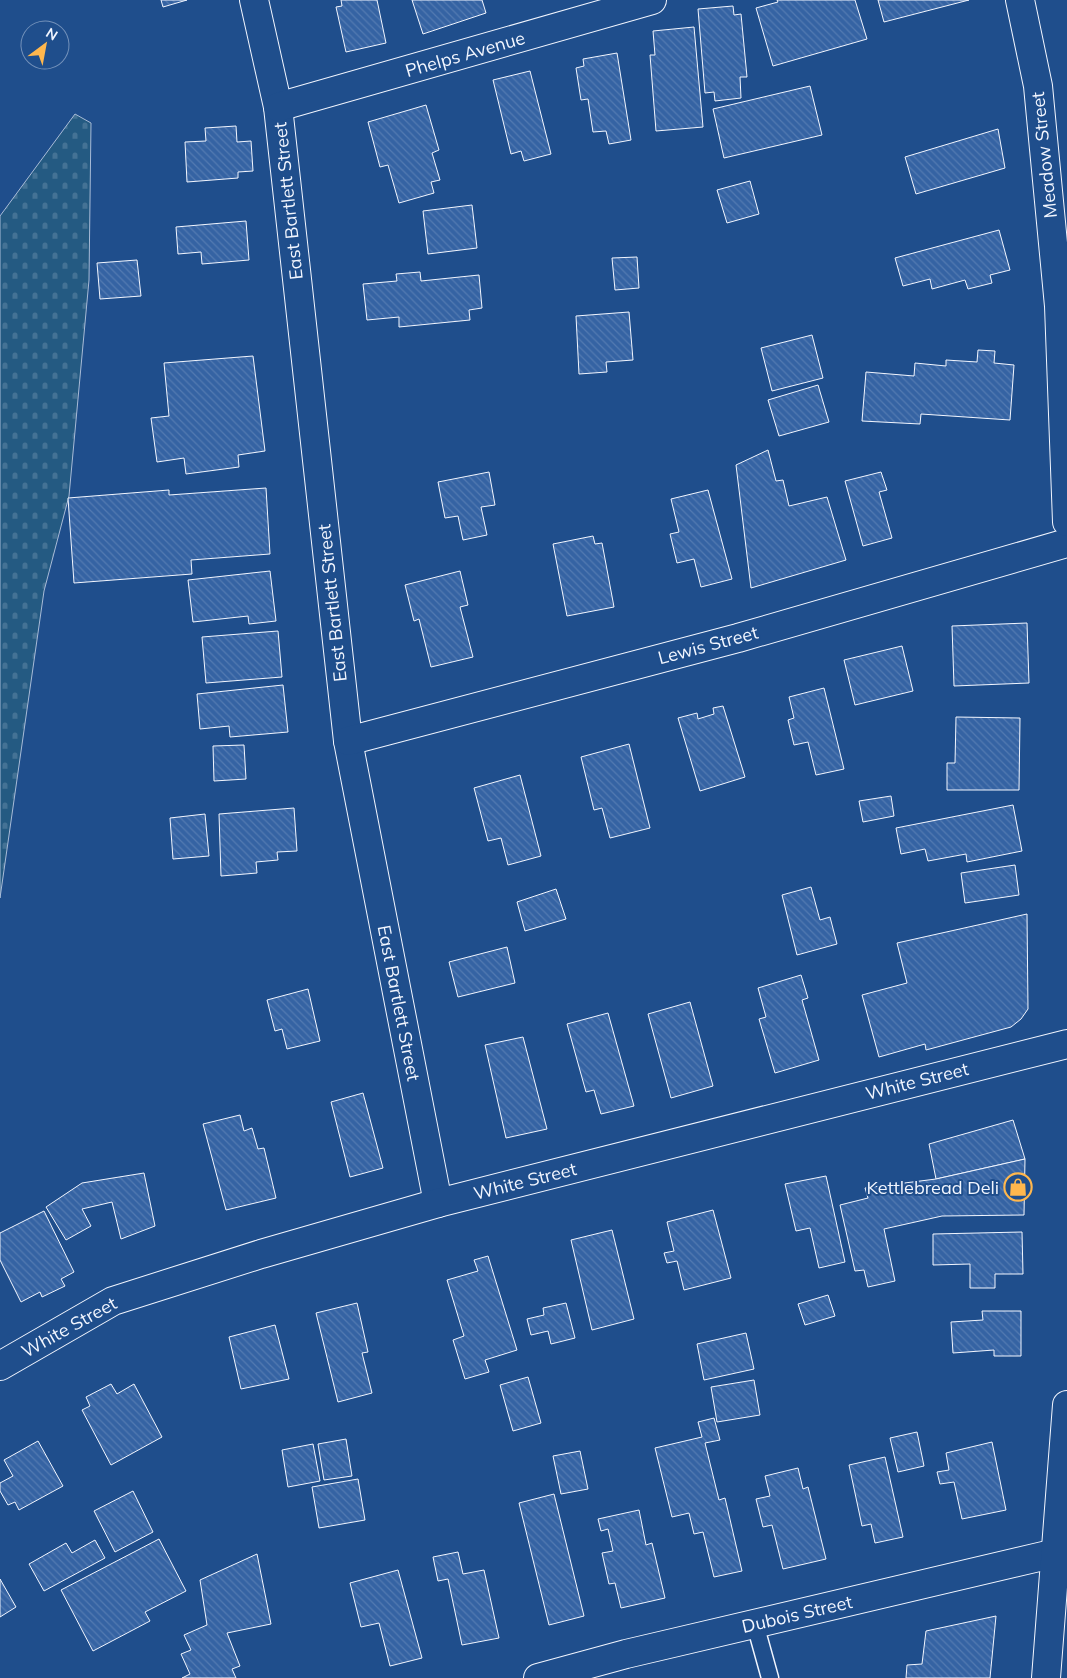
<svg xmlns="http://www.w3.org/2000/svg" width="1067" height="1678" viewBox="0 0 1067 1678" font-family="Mulish,sans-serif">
<defs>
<pattern id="cemetery-stones" width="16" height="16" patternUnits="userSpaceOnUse" patternTransform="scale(1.25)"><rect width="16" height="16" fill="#245a82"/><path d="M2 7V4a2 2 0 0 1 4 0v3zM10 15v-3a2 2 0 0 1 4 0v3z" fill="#447295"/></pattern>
<pattern id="building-back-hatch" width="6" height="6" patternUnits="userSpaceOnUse" patternTransform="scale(1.25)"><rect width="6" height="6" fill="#3563a3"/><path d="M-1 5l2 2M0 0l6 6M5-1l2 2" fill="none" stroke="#537ab1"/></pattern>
</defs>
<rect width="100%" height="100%" fill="#1f4e8c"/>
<path fill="url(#cemetery-stones)" stroke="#a8bbd7" d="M 75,114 L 91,123 L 89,280 L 69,496 L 44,591 L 0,898 L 0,216 Z"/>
<g fill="url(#building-back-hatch)" stroke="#f2f6ff">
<path d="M 161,0 L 187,0 L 163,7 Z"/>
<path d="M 341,0 L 377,0 L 386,43 L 346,52 L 336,7 L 342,6 Z"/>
<path d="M 412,0 L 482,0 L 486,13 L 423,34 Z"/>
<path d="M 777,0 L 855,0 L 867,39 L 773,66 L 756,8 L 778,2 Z"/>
<path d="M 878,0 L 969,0 L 884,22 Z"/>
<path d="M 733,6 L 734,15 L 741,14 L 747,77 L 740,77 L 741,98 L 715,101 L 714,92 L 705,93 L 698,9 Z"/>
<path d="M 694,27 L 703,127 L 656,131 L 650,55 L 655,55 L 653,31 Z"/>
<path d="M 617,53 L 631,140 L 609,144 L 606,131 L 593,132 L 588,99 L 581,100 L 576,68 L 584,66 L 583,59 Z"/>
<path d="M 530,71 L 551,154 L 524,161 L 521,151 L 511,154 L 493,80 Z"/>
<path d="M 810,86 L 822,135 L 724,158 L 713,109 Z"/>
<path d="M 426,105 L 439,150 L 432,153 L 440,180 L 431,182 L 434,193 L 399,203 L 388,165 L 380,167 L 368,122 Z"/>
<path d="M 236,126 L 237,142 L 251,141 L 253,171 L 238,172 L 238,178 L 187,182 L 185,142 L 206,141 L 205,128 Z"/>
<path d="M 998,129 L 1005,168 L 916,194 L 905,157 Z"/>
<path d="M 750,181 L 759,214 L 727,223 L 717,190 Z"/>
<path d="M 472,205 L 477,248 L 428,254 L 423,211 Z"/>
<path d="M 246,221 L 249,260 L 202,264 L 201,252 L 178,254 L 176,227 Z"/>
<path d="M 999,230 L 1010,270 L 990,275 L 992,283 L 968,289 L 965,280 L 932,289 L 930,279 L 903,286 L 895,258 Z"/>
<path d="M 637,257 L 639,288 L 615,290 L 612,258 Z"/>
<path d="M 137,260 L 141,296 L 100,299 L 97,263 Z"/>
<path d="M 420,272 L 421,281 L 479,275 L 482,308 L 469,310 L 470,320 L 399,327 L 399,317 L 367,320 L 363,284 L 397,281 L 396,274 Z"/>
<path d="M 629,312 L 633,360 L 606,362 L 607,372 L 579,374 L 576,316 Z"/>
<path d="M 812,335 L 823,378 L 772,391 L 761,348 Z"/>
<path d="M 978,350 L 995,351 L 994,363 L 1014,365 L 1010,420 L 921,414 L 920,424 L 862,421 L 866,372 L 914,376 L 915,363 L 946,366 L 946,360 L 977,362 Z"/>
<path d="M 253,356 L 265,451 L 238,455 L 239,467 L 186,474 L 184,458 L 157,462 L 151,418 L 169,416 L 164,363 Z"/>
<path d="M 818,385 L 829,422 L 779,436 L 768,400 Z"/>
<path d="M 768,450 L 776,481 L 783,480 L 789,506 L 827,497 L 846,560 L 751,588 L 736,465 Z"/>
<path d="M 489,472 L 495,505 L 481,507 L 487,535 L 463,540 L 458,516 L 445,518 L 438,482 Z"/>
<path d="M 881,472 L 887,490 L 879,492 L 892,538 L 863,546 L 845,481 Z"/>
<path d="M 266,488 L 270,554 L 191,560 L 192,574 L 74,583 L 68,498 L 169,490 L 169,495 Z"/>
<path d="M 708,490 L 732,579 L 701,587 L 694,559 L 677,563 L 670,534 L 679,532 L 671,499 Z"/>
<path d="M 593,536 L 595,544 L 602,543 L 614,607 L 567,616 L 553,544 Z"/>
<path d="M 270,571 L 276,621 L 249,624 L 248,616 L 193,622 L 188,580 Z"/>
<path d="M 460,571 L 468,605 L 460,607 L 473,657 L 431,667 L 419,619 L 414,621 L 405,585 Z"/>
<path d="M 1027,623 L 1029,683 L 954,686 L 952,626 Z"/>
<path d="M 278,631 L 282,677 L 206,683 L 202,637 Z"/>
<path d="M 902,646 L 913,691 L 855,705 L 844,660 Z"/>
<path d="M 283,685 L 288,732 L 230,737 L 229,726 L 200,729 L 197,694 Z"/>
<path d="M 824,688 L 844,769 L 816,775 L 808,742 L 794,745 L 788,720 L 794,718 L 789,697 Z"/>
<path d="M 723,706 L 745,777 L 700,791 L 678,718 L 697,713 L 698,719 L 714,714 L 713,708 Z"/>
<path d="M 956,717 L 1020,718 L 1019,790 L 947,790 L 947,763 L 955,763 Z"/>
<path d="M 629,744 L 650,828 L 610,838 L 602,808 L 594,810 L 581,757 Z"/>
<path d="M 244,745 L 246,779 L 214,781 L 213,746 Z"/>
<path d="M 520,775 L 541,856 L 508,865 L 501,838 L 488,841 L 474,788 Z"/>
<path d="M 891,796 L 894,816 L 863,822 L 859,801 Z"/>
<path d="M 1013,805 L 1022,851 L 967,862 L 966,854 L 928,861 L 925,849 L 901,854 L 896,828 Z"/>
<path d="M 294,808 L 297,851 L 277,852 L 278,860 L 256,862 L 257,873 L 221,876 L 219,814 Z"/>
<path d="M 205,814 L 209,856 L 173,859 L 170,818 Z"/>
<path d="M 1015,865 L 1019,895 L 965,903 L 961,873 Z"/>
<path d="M 811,887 L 820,920 L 830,917 L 837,944 L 797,955 L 782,895 Z"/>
<path d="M 556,889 L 566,919 L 525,931 L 517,902 Z"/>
<path d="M 1027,914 L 1028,1009 L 1021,1019 L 1011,1027 L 926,1050 L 925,1044 L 879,1057 L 862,995 L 907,983 L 897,943 Z"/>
<path d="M 507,947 L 515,983 L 458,997 L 449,962 Z"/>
<path d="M 801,975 L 808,998 L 802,1000 L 819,1060 L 775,1073 L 759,1019 L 766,1017 L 758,988 Z"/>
<path d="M 308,989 L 320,1041 L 287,1049 L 282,1029 L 275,1031 L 267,1000 Z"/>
<path d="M 690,1002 L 713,1086 L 671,1098 L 648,1014 Z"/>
<path d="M 608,1013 L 634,1106 L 601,1114 L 594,1090 L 586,1092 L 567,1024 Z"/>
<path d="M 523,1037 L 547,1129 L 506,1138 L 485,1045 Z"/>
<path d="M 363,1093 L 383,1168 L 350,1177 L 331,1102 Z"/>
<path d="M 240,1115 L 244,1131 L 252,1128 L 258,1149 L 264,1148 L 276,1198 L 226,1210 L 203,1124 Z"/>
<path d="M 1013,1120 L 1025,1159 L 936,1179 L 929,1144 Z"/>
<path d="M 1025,1159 L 1024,1215 L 942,1216 L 884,1229 L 895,1281 L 868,1287 L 864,1270 L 855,1271 L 840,1205 L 868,1198 L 865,1188 L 936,1179 Z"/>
<path d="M 144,1173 L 155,1226 L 121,1239 L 112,1202 L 82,1209 L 91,1226 L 66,1240 L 46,1207 L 82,1183 Z"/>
<path d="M 826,1176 L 845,1262 L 819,1268 L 810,1228 L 796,1231 L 785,1184 Z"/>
<path d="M 713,1210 L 731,1278 L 684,1290 L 677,1261 L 667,1263 L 664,1253 L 674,1251 L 667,1222 Z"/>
<path d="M 44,1211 L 74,1272 L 61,1279 L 65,1286 L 42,1297 L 40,1292 L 21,1302 L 0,1260 L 0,1233 Z"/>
<path d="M 612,1230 L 634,1319 L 592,1330 L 571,1240 Z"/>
<path d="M 1022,1232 L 1023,1274 L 995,1274 L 995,1288 L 970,1288 L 970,1264 L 933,1265 L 933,1234 Z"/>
<path d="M 488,1256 L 517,1350 L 485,1360 L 489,1372 L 465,1379 L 453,1340 L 464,1336 L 447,1280 L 478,1271 L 474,1260 Z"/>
<path d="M 828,1295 L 835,1316 L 805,1325 L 798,1304 Z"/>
<path d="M 357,1303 L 368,1352 L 362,1353 L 372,1393 L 338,1402 L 316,1313 Z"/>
<path d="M 566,1303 L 575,1338 L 551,1344 L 548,1331 L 531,1335 L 527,1319 L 544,1315 L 543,1308 Z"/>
<path d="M 982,1311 L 1021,1311 L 1021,1356 L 994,1356 L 994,1350 L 953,1353 L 951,1322 L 983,1320 Z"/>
<path d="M 275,1325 L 289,1379 L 241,1389 L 229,1337 Z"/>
<path d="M 746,1333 L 754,1369 L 704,1380 L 697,1344 Z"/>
<path d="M 528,1377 L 541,1423 L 513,1431 L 500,1385 Z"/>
<path d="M 754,1380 L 760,1415 L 717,1422 L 711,1387 Z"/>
<path d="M 111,1384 L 117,1394 L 134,1384 L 162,1437 L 111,1465 L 82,1410 L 90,1406 L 86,1397 Z"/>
<path d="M 714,1418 L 720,1440 L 705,1443 L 719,1500 L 725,1498 L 742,1571 L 714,1577 L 703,1532 L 694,1534 L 689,1513 L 672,1517 L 655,1448 L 702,1437 L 698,1422 Z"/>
<path d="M 917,1432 L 924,1466 L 898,1472 L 890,1438 Z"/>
<path d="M 346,1439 L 352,1476 L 324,1480 L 318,1444 Z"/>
<path d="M 38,1441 L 63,1486 L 19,1510 L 15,1502 L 8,1505 L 0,1491 L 0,1483 L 13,1476 L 4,1460 Z"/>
<path d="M 992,1442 L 1006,1510 L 962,1519 L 954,1482 L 940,1484 L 937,1472 L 949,1470 L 946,1453 Z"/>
<path d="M 313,1444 L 320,1481 L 288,1487 L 282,1450 Z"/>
<path d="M 580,1451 L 588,1489 L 561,1494 L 553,1456 Z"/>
<path d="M 885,1457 L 903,1537 L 875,1543 L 871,1524 L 862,1526 L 849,1465 Z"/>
<path d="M 798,1468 L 803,1489 L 808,1487 L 826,1559 L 783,1569 L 772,1525 L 763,1527 L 756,1499 L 770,1496 L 765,1476 Z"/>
<path d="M 358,1479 L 365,1520 L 319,1528 L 312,1487 Z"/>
<path d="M 133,1491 L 153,1532 L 115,1552 L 94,1511 Z"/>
<path d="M 554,1494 L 584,1616 L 549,1625 L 519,1503 Z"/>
<path d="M 639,1510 L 646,1545 L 652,1543 L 665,1598 L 621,1608 L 615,1583 L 609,1584 L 602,1553 L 613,1551 L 608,1529 L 601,1531 L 598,1519 Z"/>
<path d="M 159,1539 L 186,1591 L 145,1612 L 150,1621 L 93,1651 L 61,1590 Z"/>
<path d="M 95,1540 L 105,1558 L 44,1591 L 29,1564 L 66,1543 L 72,1553 Z"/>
<path d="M 458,1552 L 463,1574 L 484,1570 L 499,1638 L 462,1645 L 448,1579 L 438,1581 L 433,1557 Z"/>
<path d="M 257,1554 L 271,1624 L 227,1633 L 240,1666 L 232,1669 L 236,1678 L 182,1678 L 190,1674 L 181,1654 L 191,1650 L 184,1635 L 207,1625 L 200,1580 Z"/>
<path d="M 398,1570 L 422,1658 L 390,1666 L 379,1623 L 361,1627 L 350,1583 Z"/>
<path d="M 0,1579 L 16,1607 L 0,1617 Z"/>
<path d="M 996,1616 L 990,1678 L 906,1678 L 907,1665 L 922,1664 L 926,1631 Z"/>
</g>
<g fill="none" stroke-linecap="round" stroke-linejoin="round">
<g stroke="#f2f6ff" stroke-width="19">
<path id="service" d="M 755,1624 L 770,1678"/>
</g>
<g stroke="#f2f6ff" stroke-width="30">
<g id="minor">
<path d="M 254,0 L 278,107 L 348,741 L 438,1203"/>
<path d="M 278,107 L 652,0"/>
<path d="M 348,741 L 738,638 L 1067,543"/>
<path d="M 0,1366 L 113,1301 L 261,1254 L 438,1203 L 1067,1044"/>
<path d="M 538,1678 L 626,1654 L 1056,1553"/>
</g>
</g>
<g stroke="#f2f6ff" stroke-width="30">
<g id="tertiary">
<path d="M 1020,0 L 1038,86 L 1059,306 L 1067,522"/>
<path d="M 1046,1678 L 1067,1405"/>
</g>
</g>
<use href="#service" stroke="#1f4e8c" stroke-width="16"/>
<use href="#minor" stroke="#1f4e8c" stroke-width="28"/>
<use href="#tertiary" stroke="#1f4e8c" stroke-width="28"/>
</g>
<defs>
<g id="shop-ring" transform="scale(1.4375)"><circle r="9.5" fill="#1f4e8c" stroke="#ffb74d" stroke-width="1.5"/><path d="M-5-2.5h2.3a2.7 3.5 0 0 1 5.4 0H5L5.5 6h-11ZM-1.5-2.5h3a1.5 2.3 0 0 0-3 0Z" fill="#ffb74d"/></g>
</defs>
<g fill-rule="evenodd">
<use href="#shop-ring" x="1018" y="1187"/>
</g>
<g text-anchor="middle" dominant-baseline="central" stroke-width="4" stroke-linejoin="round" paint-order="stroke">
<g font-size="18" fill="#f2f6ff" stroke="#1f4e8c">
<text transform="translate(465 54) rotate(-16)">Phelps Avenue</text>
<text transform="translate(1044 155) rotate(-96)">Meadow Street</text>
<text transform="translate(288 201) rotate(-96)">East Bartlett Street</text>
<text transform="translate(332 603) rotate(-96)">East Bartlett Street</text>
<text transform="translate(708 645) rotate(-15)">Lewis Street</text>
<text transform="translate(399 1003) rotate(79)">East Bartlett Street</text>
<text transform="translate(917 1081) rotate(-14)">White Street</text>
<text transform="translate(525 1181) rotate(-14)">White Street</text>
<text transform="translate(69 1327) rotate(-29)">White Street</text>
<text transform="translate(797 1614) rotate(-13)">Dubois Street</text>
</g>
<g font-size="18" fill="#f2f6ff" stroke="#1f4e8c" text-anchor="end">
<text x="999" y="1187">Kettlebread Deli</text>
</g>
</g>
<g transform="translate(45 45) rotate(32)"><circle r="24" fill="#1f4e8c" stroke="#7391ba"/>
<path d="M0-4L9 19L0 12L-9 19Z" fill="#ffb74d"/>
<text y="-8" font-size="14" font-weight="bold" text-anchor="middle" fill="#f2f6ff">N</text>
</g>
</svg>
